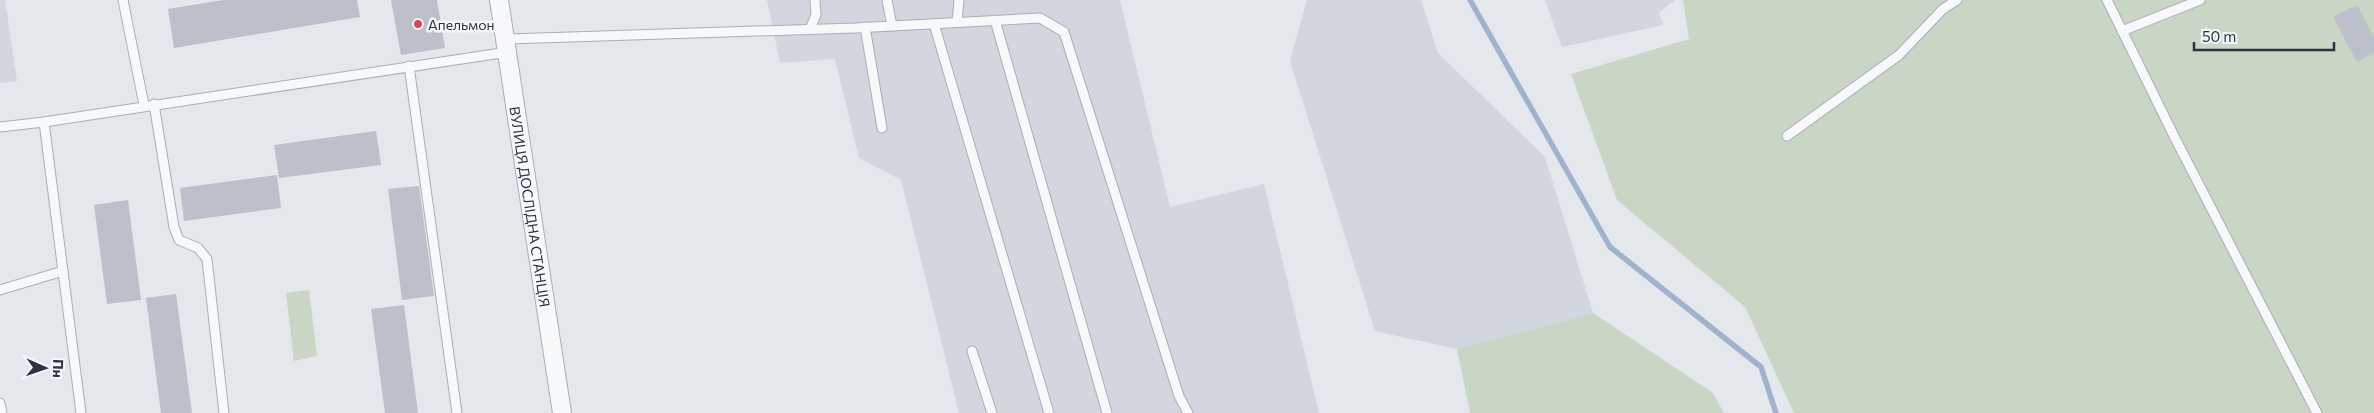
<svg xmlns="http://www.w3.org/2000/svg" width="2374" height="413" viewBox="0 0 2374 413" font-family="Commissioner,sans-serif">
<rect width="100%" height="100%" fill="#e4e7ec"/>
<g fill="#d2d6de">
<path d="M 0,0 L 5,0 L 17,81 L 0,83 Z"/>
<path d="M 767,0 L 1120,0 L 1170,207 L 1264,184 L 1319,413 L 959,413 L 901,180 L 859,158 L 835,59 L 780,63 Z"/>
<path d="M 1307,0 L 1421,0 L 1438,53 L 1545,157 L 1593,313 L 1457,349 L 1375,331 L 1290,61 Z"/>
<path d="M 1545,0 L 1674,0 L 1674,1 L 1659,12 L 1663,25 L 1562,47 Z"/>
</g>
<g fill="#c9d6c5">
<path d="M 1683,0 L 2374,0 L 2374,413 L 1794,413 L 1745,307 L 1617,200 L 1571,74 L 1689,39 Z"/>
<path d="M 309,290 L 317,356 L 294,361 L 286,293 Z"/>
<path d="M 1593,313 L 1713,393 L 1724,413 L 1470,413 L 1457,349 Z"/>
</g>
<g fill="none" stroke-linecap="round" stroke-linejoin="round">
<path stroke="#9fb4cc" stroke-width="5.5" d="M 1470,0 L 1610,247 L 1761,367 L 1776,413"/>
</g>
<g fill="#bbc0ca">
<path d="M 223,0 L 357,0 L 360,17 L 174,48 L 168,9 Z"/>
<path d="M 391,0 L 437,0 L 445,48 L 401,55 Z"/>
<path d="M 2357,5 L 2374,37 L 2374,53 L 2357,62 L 2333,17 Z"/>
<path d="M 376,131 L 381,165 L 279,178 L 274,145 Z"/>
<path d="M 277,175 L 281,208 L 184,221 L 180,188 Z"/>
<path d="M 419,186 L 434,296 L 402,300 L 388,189 Z"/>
<path d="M 128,200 L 141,300 L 107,304 L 94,205 Z"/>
<path d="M 176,294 L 192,413 L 161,413 L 146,298 Z"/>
<path d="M 404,305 L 418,413 L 385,413 L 371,309 Z"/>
</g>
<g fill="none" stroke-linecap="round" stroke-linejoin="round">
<g stroke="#a9aeb7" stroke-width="11">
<g id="lane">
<path d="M 123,0 L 144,105"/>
<path d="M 887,0 L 892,26"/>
<path d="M 2107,0 L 2176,140 L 2317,413"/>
<path d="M 995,20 L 1107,413"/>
<path d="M 957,22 L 959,0"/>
<path d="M 934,24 L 1049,413"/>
<path d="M 865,27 L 882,128"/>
<path d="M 810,29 L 816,15 L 815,0"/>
<path d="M 2122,31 L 2200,0"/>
<path d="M 506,39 L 855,28 L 1040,18 L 1064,32 L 1179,396 L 1188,413"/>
<path d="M 409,66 L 457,413"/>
<path d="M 154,104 L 174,227 L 179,240 L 198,248 L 207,259 L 224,413"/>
<path d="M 0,127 L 44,122"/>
<path d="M 1787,136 L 1899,55 L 1943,9 L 1957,0"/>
<path d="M 0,290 L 63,271"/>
<path d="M 972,351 L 992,413"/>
<path d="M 0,403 L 2,413"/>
<path d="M 81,413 L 44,122 L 508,52"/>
</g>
</g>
<g stroke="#a9aeb7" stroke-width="20">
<g id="street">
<path id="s1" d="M 499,0 L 562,413"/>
</g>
</g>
<use href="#lane" stroke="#f7f8fa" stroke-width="9"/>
<use href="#street" stroke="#f7f8fa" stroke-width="18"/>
</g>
<circle fill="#d1495b" stroke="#f4f6f9" stroke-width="2" cx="418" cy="24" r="5"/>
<g text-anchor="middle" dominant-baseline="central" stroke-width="5" stroke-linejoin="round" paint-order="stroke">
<g font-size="14" fill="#2b3445" stroke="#f4f6f9" text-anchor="start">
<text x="428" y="24">Апельмон</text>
</g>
<g font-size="14" fill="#2b3445" stroke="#f4f6f9">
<text stroke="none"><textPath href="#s1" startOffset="209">ВУЛИЦЯ ДОСЛІДНА СТАНЦІЯ</textPath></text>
</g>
</g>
<g transform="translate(45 368) rotate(92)" stroke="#f4f6f9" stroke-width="4" paint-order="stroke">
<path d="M0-4L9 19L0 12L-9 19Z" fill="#2b3445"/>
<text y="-8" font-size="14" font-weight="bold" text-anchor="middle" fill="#2b3445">Пн</text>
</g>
<path d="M2194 42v8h140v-8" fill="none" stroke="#2b3445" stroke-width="2.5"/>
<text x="2202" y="42" font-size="15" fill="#2b3445" stroke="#f4f6f9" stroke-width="4" paint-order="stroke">50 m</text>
</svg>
